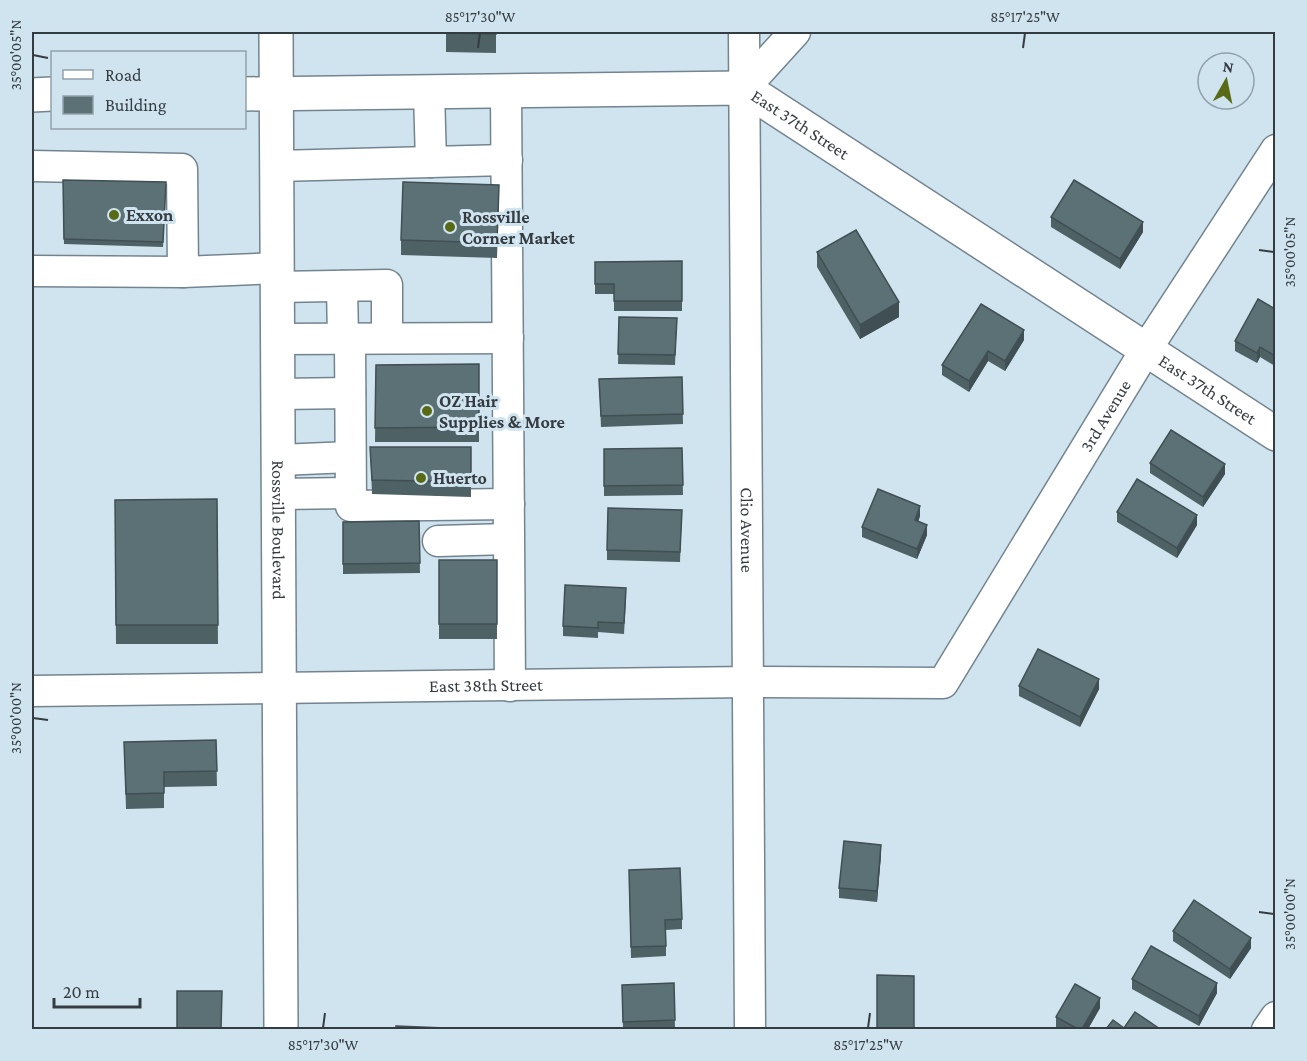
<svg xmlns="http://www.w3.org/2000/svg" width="1307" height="1061" viewBox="0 0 1307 1061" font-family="'Crimson Pro',serif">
<rect width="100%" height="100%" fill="#d0e4f0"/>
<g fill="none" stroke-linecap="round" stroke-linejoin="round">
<g stroke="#73848f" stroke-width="33">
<g id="minor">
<path id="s1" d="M 744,32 L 750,1030"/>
<path d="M 744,88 L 795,32"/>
<path d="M 506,91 L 510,686"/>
<path d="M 429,92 L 431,162"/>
<path d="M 32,166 L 182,169 L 183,272"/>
<path d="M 277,166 L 507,160"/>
<path d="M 32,271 L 183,272 L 278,268"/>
<path d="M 342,286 L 343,339"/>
<path d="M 278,287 L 387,285 L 387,338"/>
<path d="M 278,339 L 508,338"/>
<path d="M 350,339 L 351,506 L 509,504"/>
<path d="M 279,394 L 350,393"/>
<path d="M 279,460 L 350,457"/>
<path d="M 279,494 L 350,493"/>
<path d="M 438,541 L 508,539"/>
<path id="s2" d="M 32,691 L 749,682 L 943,683 L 1145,351 L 1276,150"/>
<path d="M 1267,1030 L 1276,1017"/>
</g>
</g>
<g stroke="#73848f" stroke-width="36">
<g id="major">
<path id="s3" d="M 244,94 L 744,88 L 1276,434"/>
<path d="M 32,95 L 52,94"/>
</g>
</g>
<g stroke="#73848f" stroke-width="36">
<g id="highway">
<path id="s4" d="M 276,32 L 281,1030"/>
</g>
</g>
<use href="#minor" stroke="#fff" stroke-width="30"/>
<use href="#major" stroke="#fff" stroke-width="33"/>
<use href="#highway" stroke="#fff" stroke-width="33"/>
</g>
<g fill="#4e6165">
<path d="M 446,32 L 496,32 L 496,53 L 446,52 Z"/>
<path d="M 63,180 L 166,182 L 163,247 L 64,244 Z"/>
<path d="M 499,200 L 497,258 L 401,255 L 401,240 Z"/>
<path d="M 1051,217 L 1143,232 L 1120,269 L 1051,227 Z"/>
<path d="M 817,252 L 899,317 L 860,339 L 817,267 Z"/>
<path d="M 682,261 L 682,311 L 614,311 L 614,294 L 595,294 L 595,262 Z"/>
<path d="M 1275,309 L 1275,366 L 1260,357 L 1257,363 L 1235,351 L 1235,341 Z"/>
<path d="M 619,317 L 677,318 L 675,365 L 618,364 Z"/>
<path d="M 1024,340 L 1005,371 L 988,361 L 969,392 L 942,375 L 942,365 Z"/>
<path d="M 479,364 L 479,442 L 375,442 L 376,365 Z"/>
<path d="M 682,377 L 683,424 L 601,427 L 599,379 Z"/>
<path d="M 370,447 L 471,447 L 471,497 L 372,494 Z"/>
<path d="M 682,448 L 683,495 L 604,496 L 604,449 Z"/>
<path d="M 1150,463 L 1225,474 L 1203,507 L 1150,473 Z"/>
<path d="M 217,499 L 218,644 L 116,644 L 115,500 Z"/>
<path d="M 682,510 L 680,562 L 607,560 L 607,550 Z"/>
<path d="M 1117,512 L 1197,525 L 1177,558 L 1117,522 Z"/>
<path d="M 920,516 L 918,522 L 927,535 L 917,559 L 862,537 L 862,527 Z"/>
<path d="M 419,521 L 420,573 L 343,574 L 343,522 Z"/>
<rect x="439" y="560" width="58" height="79"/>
<path d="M 626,599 L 624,634 L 598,632 L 598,638 L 563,636 L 563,626 Z"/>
<path d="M 1019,686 L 1099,689 L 1080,727 L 1019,696 Z"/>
<path d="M 216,740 L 217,786 L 164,787 L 164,808 L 126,809 L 124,742 Z"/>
<path d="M 881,855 L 877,902 L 839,898 L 839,888 Z"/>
<path d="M 629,880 L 682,919 L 682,929 L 666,930 L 666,956 L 631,958 Z"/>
<path d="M 1173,931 L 1251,948 L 1230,979 L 1173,941 Z"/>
<path d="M 877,975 L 914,976 L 914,1029 L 877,1029 Z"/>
<path d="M 1132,979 L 1217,993 L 1199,1026 L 1132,989 Z"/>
<path d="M 674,983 L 675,1029 L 623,1029 L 622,985 Z"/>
<path d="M 1100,1008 L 1088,1029 L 1061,1029 L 1056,1027 L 1056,1017 Z"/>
</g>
<g fill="#404f53">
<path d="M 1143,222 L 1143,232 L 1120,269 L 1120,259 Z"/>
<path d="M 899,302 L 899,317 L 860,339 L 860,325 Z"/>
<path d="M 1024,330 L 1024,340 L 1005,371 L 1005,361 Z"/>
<path d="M 1260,347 L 1260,357 L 1257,363 L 1257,353 Z"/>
<path d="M 988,351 L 988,361 L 969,392 L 969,381 Z"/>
<path d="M 1225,464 L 1225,474 L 1203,507 L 1203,497 Z"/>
<path d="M 920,506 L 920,516 L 915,530 L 915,520 Z"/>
<path d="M 1197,515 L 1197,525 L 1177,558 L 1177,548 Z"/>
<path d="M 927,525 L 927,535 L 917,559 L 917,549 Z"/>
<path d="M 1099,679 L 1099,689 L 1080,727 L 1080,717 Z"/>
<path d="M 881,845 L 881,855 L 877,902 L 877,891 Z"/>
<path d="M 1251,938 L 1251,948 L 1230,979 L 1230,969 Z"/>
<path d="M 1217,983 L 1217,993 L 1199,1026 L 1199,1016 Z"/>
<path d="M 1100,998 L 1100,1008 L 1088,1029 L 1082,1029 Z"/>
</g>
<g fill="#5b7176" stroke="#404f53" stroke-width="1.5">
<path d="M 446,32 L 496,32 L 496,34 L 446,33 Z"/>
<path d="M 63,180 L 166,182 L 163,242 L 64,239 Z"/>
<path d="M 1074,180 L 1143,222 L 1120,259 L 1051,217 Z"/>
<path d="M 403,182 L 499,185 L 497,243 L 401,240 Z"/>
<path d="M 856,230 L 899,302 L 860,325 L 817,252 Z"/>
<path d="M 682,261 L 682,301 L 614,301 L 614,284 L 595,284 L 595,262 Z"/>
<path d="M 1258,299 L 1275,309 L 1275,356 L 1260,347 L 1257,353 L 1235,341 Z"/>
<path d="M 981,304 L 1024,330 L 1005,361 L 988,351 L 969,381 L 942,365 Z"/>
<path d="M 619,317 L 677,318 L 675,355 L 618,354 Z"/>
<path d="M 479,364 L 479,427 L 375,428 L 376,365 Z"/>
<path d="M 682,377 L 683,414 L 601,416 L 599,379 Z"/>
<path d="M 1171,430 L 1225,464 L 1203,497 L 1150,463 Z"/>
<path d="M 370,447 L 471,447 L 471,482 L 372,480 Z"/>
<path d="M 682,448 L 683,485 L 604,486 L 604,449 Z"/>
<path d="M 1137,479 L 1197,515 L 1177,548 L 1117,512 Z"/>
<path d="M 878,489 L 920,506 L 915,520 L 927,525 L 917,549 L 862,527 Z"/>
<path d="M 217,499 L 218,625 L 116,625 L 115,500 Z"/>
<path d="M 608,508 L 682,510 L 680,552 L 607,550 Z"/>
<path d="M 419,521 L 420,563 L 343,564 L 343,522 Z"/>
<rect x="439" y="560" width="58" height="64"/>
<path d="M 565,585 L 626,588 L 624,623 L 598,622 L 598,628 L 563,626 Z"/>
<path d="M 1038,649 L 1099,679 L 1080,717 L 1019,686 Z"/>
<path d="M 216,740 L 217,771 L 164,772 L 164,793 L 126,794 L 124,742 Z"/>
<path d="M 844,841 L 881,845 L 877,891 L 839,888 Z"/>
<path d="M 680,868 L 682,919 L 665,920 L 666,946 L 631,947 L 629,870 Z"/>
<path d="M 1194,900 L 1251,938 L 1230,969 L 1173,931 Z"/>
<path d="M 1151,946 L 1217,983 L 1199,1016 L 1132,979 Z"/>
<path d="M 877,975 L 914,976 L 914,1028 L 877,1028 Z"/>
<path d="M 674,983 L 675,1020 L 623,1022 L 622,985 Z"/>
<path d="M 1075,984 L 1100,998 L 1082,1029 L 1078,1029 L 1056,1017 Z"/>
<path d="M 177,991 L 222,991 L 221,1029 L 40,1029 L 40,1028 L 177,1029 Z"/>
<path d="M 1135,1012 L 1160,1029 L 1106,1029 L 1113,1020 L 1124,1028 Z"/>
<path d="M 396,1026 L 470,1029 L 396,1029 Z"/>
</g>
<path fill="none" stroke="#353c41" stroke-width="2" d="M 478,48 L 480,33M 1023,48 L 1025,33M 33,55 L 48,58M 1259,250 L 1274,252M 33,718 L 48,720M 1259,912 L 1274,914M 323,1028 L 325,1013M 868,1028 L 870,1013"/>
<g fill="#586a16" stroke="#d0e4f0" stroke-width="2">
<circle cx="114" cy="215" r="6"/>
<circle cx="450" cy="227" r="6"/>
<circle cx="427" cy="411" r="6"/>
<circle cx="421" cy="478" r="6"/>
</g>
<g text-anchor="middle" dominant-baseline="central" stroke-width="6" stroke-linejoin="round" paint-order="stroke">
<g font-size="18" fill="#353c41" stroke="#d0e4f0">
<text stroke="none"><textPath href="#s3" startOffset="567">East 37th Street</textPath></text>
<text stroke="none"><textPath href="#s3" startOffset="1053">East 37th Street</textPath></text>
<text stroke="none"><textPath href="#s2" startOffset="1224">3rd Avenue</textPath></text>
<text stroke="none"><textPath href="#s4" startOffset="498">Rossville Boulevard</textPath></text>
<text stroke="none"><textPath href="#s1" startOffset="498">Clio Avenue</textPath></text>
<text stroke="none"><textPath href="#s2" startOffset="454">East 38th Street</textPath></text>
</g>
<g font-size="18" font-weight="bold" fill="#353c41" stroke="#d0e4f0" text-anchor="start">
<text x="126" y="215">Exxon</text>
<text x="462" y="217">Rossville<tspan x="462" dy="21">Corner Market</tspan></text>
<text x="439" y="401">OZ Hair<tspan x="439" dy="21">Supplies &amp; More</tspan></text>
<text x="433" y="478">Huerto</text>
</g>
</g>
<rect width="1307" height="1061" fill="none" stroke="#d0e4f0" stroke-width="66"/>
<rect x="51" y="51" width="195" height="78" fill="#d0e4f0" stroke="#92a1aa" stroke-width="1.5"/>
<rect x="63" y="70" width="30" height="9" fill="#ffffff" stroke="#92a1aa" stroke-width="1.5"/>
<text x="105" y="81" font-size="18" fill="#353c41">Road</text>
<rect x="63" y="96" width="30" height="18" fill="#5b7176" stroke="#92a1aa" stroke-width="1.5"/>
<text x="105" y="111" font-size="18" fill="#353c41">Building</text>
<g transform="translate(1226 81) rotate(9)"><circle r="28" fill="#d0e4f0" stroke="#92a1aa" stroke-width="1.5"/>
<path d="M0-4.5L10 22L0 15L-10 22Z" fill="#586a16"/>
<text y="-9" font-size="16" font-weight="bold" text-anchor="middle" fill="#353c41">N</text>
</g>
<path d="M54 998v9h86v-9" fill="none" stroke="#353c41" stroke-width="3"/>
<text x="63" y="998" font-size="18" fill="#353c41" stroke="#d0e4f0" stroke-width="4.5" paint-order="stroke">20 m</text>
<rect x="33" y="33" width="1241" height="995" fill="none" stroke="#353c41" stroke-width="2"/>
<g font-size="15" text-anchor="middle" fill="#353c41">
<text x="480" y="22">85°17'30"W</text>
<text x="1025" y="22">85°17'25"W</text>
<text transform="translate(16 55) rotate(-90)" y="5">35°00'05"N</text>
<text transform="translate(1290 252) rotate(-90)" y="5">35°00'05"N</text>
<text transform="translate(16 718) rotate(-90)" y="5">35°00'00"N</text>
<text transform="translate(1290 914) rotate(-90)" y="5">35°00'00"N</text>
<text x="323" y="1050">85°17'30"W</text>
<text x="868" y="1050">85°17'25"W</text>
</g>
</svg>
